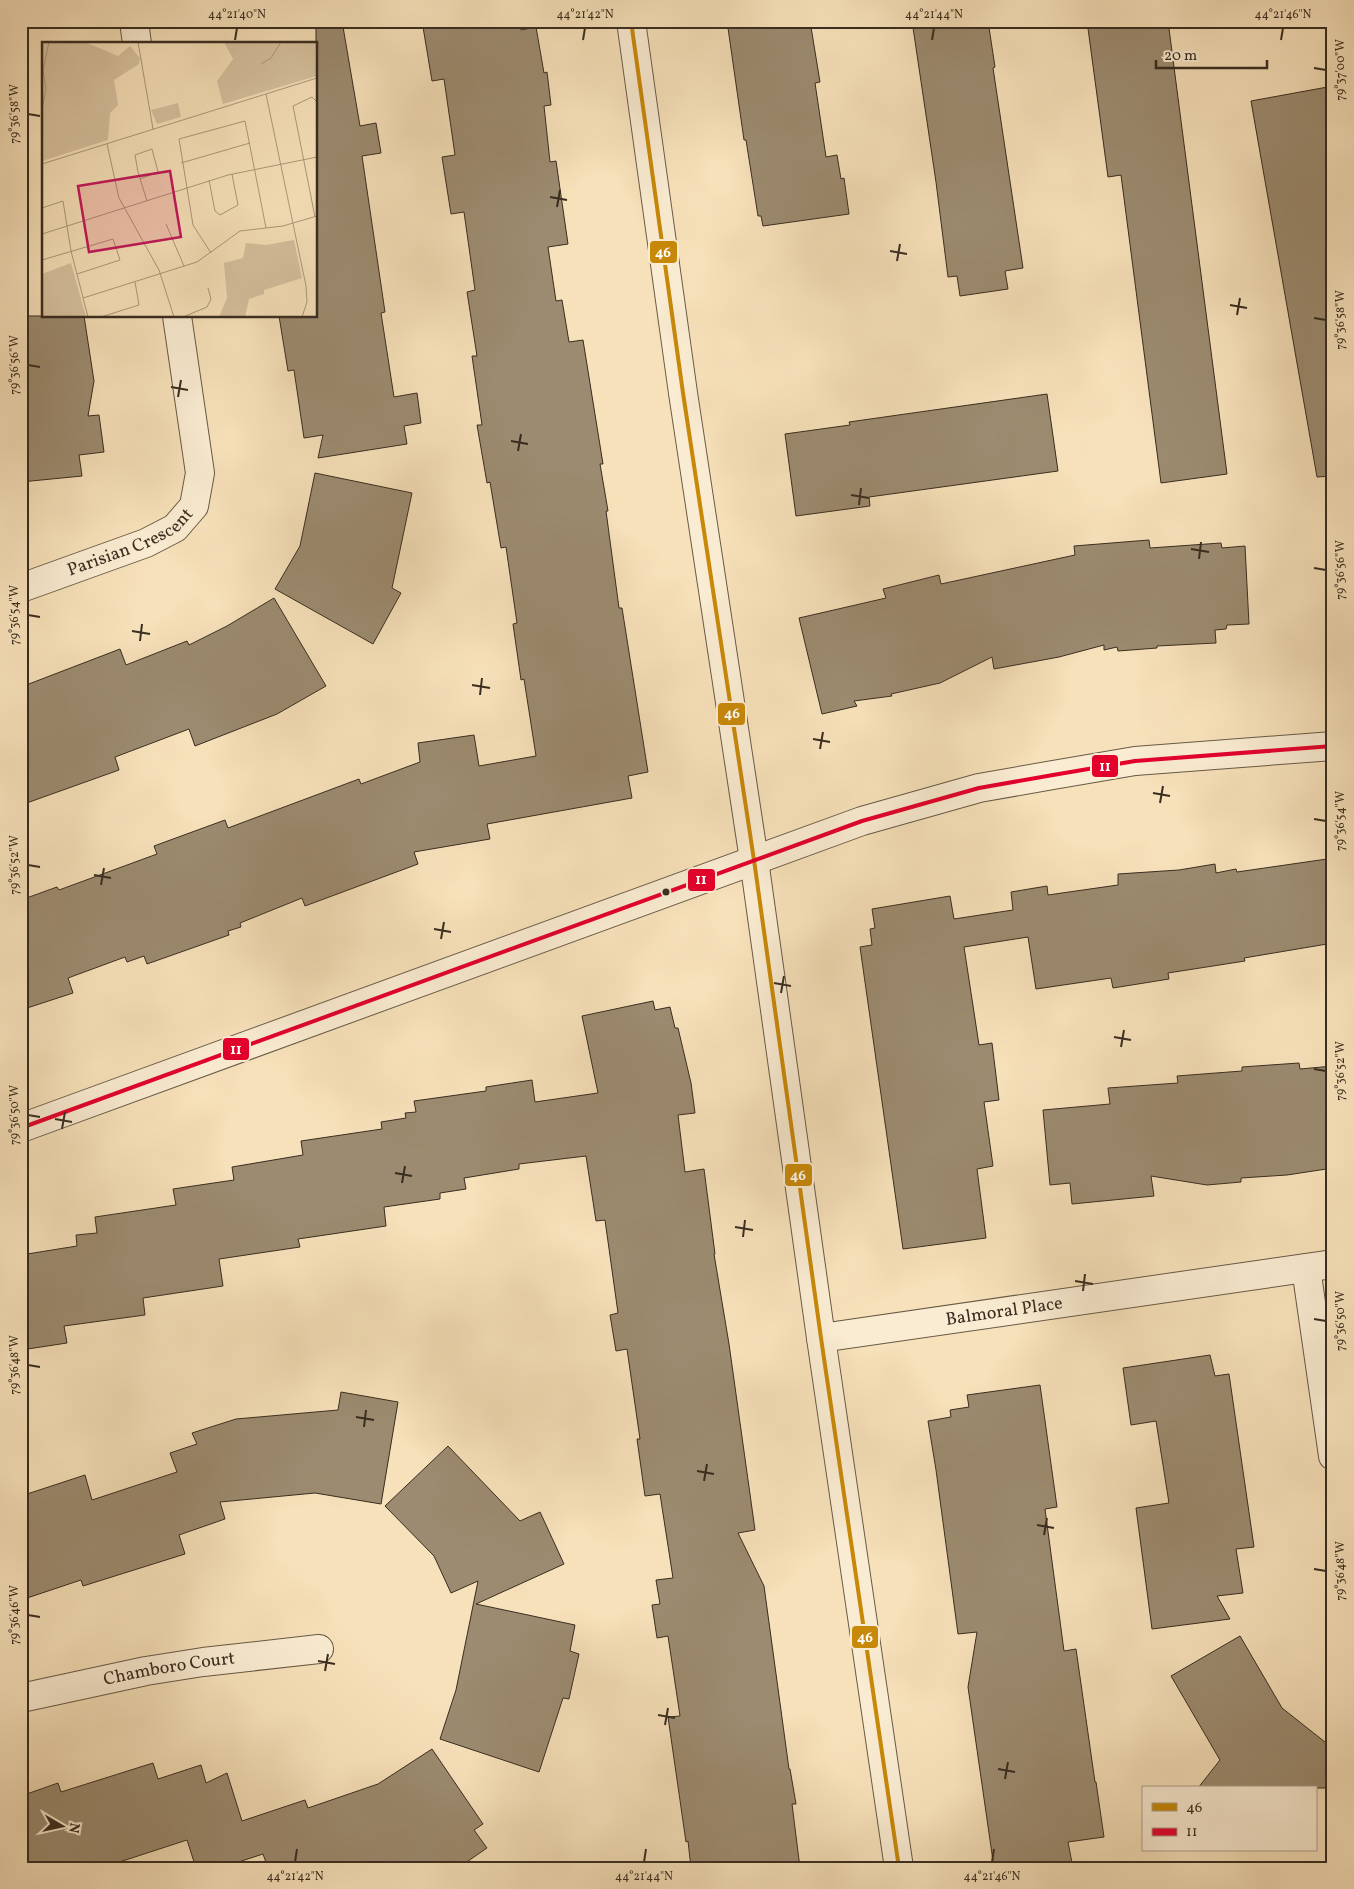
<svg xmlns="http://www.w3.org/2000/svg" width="1354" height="1889" viewBox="0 0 1354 1889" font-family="Vollkorn,serif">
<rect width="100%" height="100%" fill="#f7e1ba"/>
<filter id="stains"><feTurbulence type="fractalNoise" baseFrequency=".004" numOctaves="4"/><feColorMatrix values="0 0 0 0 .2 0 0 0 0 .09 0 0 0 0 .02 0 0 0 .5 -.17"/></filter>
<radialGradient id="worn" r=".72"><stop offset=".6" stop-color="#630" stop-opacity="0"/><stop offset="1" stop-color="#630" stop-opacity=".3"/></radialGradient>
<g fill="#9c8b70" stroke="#392d20">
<path d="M 316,21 L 342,21 L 360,126 L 376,123 L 381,153 L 362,156 L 385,312 L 381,313 L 394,397 L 417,393 L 421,423 L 404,426 L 407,444 L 318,458 L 323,435 L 304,438 L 294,370 L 288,371 L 279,316 L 316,316 Z"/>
<path d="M 422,21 L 519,21 L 521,30 L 536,27 L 544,73 L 547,72 L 551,105 L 544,106 L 550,162 L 556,161 L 568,244 L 548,247 L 556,301 L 562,300 L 569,342 L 583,340 L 603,464 L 600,464 L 608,511 L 606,511 L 619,608 L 622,608 L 648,772 L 628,776 L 632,798 L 487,824 L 490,839 L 414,852 L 418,864 L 305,906 L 302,898 L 240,923 L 241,927 L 228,931 L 229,935 L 147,964 L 144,956 L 127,962 L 125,957 L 68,978 L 73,993 L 21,1010 L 21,900 L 57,887 L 59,890 L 157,854 L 154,846 L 225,820 L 228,828 L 359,779 L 361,784 L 420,762 L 418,743 L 474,735 L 479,766 L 536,756 L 524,679 L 521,680 L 513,624 L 517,623 L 506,547 L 501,548 L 490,482 L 487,483 L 477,425 L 482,425 L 472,356 L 477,356 L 467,292 L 475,290 L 464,212 L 451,214 L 442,157 L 455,155 L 444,79 L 432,81 Z"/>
<path d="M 727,21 L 810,21 L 820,82 L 815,83 L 826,157 L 837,155 L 841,179 L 844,178 L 849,214 L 763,226 L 761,216 L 758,216 L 746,140 L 744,140 Z"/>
<path d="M 912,21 L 988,21 L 995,67 L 993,68 L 1023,268 L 1005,271 L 1008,289 L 960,296 L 957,276 L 948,277 L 936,182 Z"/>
<path d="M 1087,21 L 1168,21 L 1227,474 L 1161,483 L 1121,175 L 1108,177 Z"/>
<path d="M 1333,86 L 1333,476 L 1317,477 L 1251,101 Z"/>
<path d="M 21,316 L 84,316 L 94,381 L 88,416 L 99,415 L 104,452 L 79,455 L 82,476 L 21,482 Z"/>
<path d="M 1047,394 L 1058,471 L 869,497 L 870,506 L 796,516 L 785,434 L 850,425 L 849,422 Z"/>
<path d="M 315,473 L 412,493 L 392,588 L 401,593 L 373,644 L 275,589 L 300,546 Z"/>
<path d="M 1149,540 L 1150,548 L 1221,543 L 1222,548 L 1245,546 L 1249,624 L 1227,625 L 1226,629 L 1215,630 L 1216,643 L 1157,646 L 1157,648 L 1118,651 L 1117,647 L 1104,650 L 1104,645 L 1059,657 L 994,669 L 992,657 L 940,683 L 891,694 L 892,696 L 854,701 L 857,706 L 822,714 L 799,618 L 886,598 L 883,589 L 939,575 L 941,584 L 1075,555 L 1074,546 Z"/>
<path d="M 274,598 L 326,686 L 277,714 L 195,746 L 189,729 L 115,757 L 119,770 L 21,805 L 21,687 L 120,649 L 126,665 L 187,641 L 189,645 L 227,626 Z"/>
<path d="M 1327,859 L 1333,895 L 1333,943 L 1244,958 L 1245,961 L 1168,973 L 1169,979 L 1113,988 L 1111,978 L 1036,989 L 1028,937 L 964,947 L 979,1045 L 992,1043 L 999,1100 L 984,1102 L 993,1166 L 977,1169 L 986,1238 L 903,1249 L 860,947 L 872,945 L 870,929 L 875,928 L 872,909 L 950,896 L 954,919 L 1013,910 L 1011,892 L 1047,886 L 1048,895 L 1118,885 L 1118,874 L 1179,870 L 1215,864 L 1216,873 L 1236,869 L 1237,872 Z"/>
<path d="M 653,1001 L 655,1010 L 670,1007 L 675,1028 L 678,1028 L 691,1083 L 695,1113 L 678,1115 L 685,1172 L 704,1169 L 715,1254 L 714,1254 L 729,1344 L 755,1530 L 738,1533 L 764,1586 L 789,1769 L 790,1769 L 796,1804 L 792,1804 L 800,1868 L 691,1868 L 688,1841 L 686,1842 L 668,1717 L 680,1716 L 668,1636 L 657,1638 L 652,1605 L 660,1604 L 656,1580 L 673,1578 L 660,1494 L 645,1496 L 637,1439 L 640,1439 L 627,1349 L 616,1351 L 610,1315 L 618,1313 L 605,1220 L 596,1221 L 586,1156 L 519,1164 L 519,1169 L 464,1178 L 466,1189 L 440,1193 L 440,1199 L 384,1207 L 386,1226 L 298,1239 L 300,1247 L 219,1259 L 223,1286 L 143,1298 L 145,1315 L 64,1326 L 67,1343 L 21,1350 L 21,1255 L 77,1246 L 76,1235 L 97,1233 L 95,1217 L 176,1205 L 173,1189 L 234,1180 L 232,1167 L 303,1155 L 301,1141 L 382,1129 L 381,1122 L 406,1118 L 405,1113 L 416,1112 L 414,1101 L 486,1091 L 486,1087 L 532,1080 L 535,1102 L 598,1093 L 582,1016 Z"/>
<path d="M 1299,1063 L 1300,1069 L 1333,1066 L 1333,1168 L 1287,1175 L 1241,1178 L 1241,1182 L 1207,1185 L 1151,1176 L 1154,1196 L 1072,1204 L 1070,1183 L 1050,1185 L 1043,1110 L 1110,1104 L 1108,1088 L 1178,1083 L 1177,1076 L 1242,1071 L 1242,1067 Z"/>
<path d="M 1210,1355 L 1215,1376 L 1229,1374 L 1254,1547 L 1236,1549 L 1243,1593 L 1217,1596 L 1230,1619 L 1152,1629 L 1136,1508 L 1169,1503 L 1156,1421 L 1131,1425 L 1123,1368 Z"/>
<path d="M 1040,1385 L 1057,1507 L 1045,1509 L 1064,1651 L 1076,1649 L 1095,1782 L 1096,1782 L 1104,1837 L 1068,1842 L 1073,1868 L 994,1868 L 968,1687 L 977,1632 L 958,1634 L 936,1470 L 928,1421 L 951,1417 L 950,1410 L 969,1407 L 967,1395 Z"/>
<path d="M 341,1392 L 398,1402 L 381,1504 L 315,1493 L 220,1502 L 225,1519 L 179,1535 L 185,1554 L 83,1586 L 81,1580 L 21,1600 L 21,1496 L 85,1475 L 92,1500 L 177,1472 L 170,1453 L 197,1444 L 192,1433 L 236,1419 L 338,1410 Z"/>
<path d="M 448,1446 L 520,1521 L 540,1512 L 564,1564 L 476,1604 L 575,1625 L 570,1651 L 579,1654 L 569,1699 L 563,1698 L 539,1772 L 440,1739 L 456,1690 L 478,1581 L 451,1593 L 434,1556 L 385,1506 Z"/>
<path d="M 1240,1636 L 1282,1708 L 1325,1742 L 1333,1746 L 1333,1788 L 1198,1788 L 1220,1760 L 1171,1676 Z"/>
<path d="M 432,1749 L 483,1824 L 474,1830 L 487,1848 L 458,1868 L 268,1868 L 263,1854 L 220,1868 L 196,1868 L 187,1840 L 101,1868 L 21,1868 L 21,1796 L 58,1783 L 61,1792 L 153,1763 L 158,1779 L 201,1765 L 206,1783 L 227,1773 L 242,1821 L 305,1800 L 308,1808 L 378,1784 Z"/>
</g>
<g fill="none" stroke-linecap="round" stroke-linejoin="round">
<g stroke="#685a46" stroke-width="30">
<g id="minor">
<path d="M 134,21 L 137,44"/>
<path d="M 631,21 L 683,393 L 754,860 L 821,1338 L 899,1868"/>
<path id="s1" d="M 21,588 L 146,543 L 175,528 L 194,506 L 200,473 L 177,316"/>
<path d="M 1306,1268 L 1333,1456"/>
<path id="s2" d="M 821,1338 L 1333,1264"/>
<path id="s3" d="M 21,1698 L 146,1671 L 203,1662 L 319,1649"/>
</g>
</g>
<g stroke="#685a46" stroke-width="30">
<path id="tertiary" d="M 21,1128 L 862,821 L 979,788 L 1053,775 L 1135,761 L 1333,746"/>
</g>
<use href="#minor" stroke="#faecd2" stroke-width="28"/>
<use href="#tertiary" stroke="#faecd2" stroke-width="28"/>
<g stroke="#faecd2" stroke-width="8">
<path id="bus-1" d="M 631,21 L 683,393 L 754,860 L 821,1338 L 899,1868"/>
</g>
<g stroke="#faecd2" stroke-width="8">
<path id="bus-2" d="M 21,1128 L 862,821 L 979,788 L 1053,775 L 1135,761 L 1333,746"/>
</g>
<use href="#bus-1" stroke="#c88808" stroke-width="4"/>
<use href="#bus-2" stroke="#e4002b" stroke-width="4"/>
</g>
<path fill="none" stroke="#392d20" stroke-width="2" d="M 235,40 L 237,28M 583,40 L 585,28M 932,40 L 934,28M 1281,40 L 1283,28M 1314,68 L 1326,70M 28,114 L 40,116M 550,197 L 567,200M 557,207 L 560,190M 890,251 L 907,254M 897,261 L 900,244M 1230,305 L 1247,308M 1237,315 L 1240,298M 1314,318 L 1326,320M 28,365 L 40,367M 171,387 L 188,390M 178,397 L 181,380M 511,441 L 528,444M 518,451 L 521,434M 851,495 L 869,498M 859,505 L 861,488M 1191,549 L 1209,552M 1199,559 L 1201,542M 1314,568 L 1326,570M 28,615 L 40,617M 132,631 L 150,634M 140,641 L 142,624M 472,685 L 490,688M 480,695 L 482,678M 813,739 L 830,742M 820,749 L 823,732M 1153,793 L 1170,796M 1160,803 L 1163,786M 1314,819 L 1326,821M 28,865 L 40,867M 94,875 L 111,878M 101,885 L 104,868M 434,929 L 451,932M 441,939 L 444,922M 774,983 L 791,986M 781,993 L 784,976M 1114,1037 L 1131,1040M 1121,1047 L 1124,1030M 1314,1069 L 1326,1071M 28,1115 L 40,1117M 55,1119 L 72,1122M 62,1129 L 65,1112M 395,1173 L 412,1176M 402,1183 L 405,1166M 735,1227 L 753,1230M 743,1237 L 745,1220M 1075,1281 L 1093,1284M 1083,1291 L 1085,1274M 1314,1319 L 1326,1321M 28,1365 L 40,1367M 356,1417 L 374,1420M 364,1427 L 366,1410M 697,1471 L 714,1474M 704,1481 L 707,1464M 1037,1525 L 1054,1528M 1044,1535 L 1047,1518M 1314,1569 L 1326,1571M 28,1615 L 40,1617M 318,1661 L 335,1664M 325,1671 L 328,1654M 658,1715 L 675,1718M 665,1725 L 668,1708M 998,1769 L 1015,1772M 1005,1779 L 1008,1762M 295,1862 L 297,1849M 644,1862 L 646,1849M 992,1862 L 994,1849"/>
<circle fill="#392d20" stroke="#faecd2" stroke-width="2" cx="666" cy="892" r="4.5"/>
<g text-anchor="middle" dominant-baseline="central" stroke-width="4.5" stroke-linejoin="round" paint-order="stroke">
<g font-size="18" fill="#392d20" stroke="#faecd2">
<text stroke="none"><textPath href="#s1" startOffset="119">Parisian Crescent</textPath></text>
<text stroke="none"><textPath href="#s2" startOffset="185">Balmoral Place</textPath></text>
<text stroke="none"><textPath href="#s3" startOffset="151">Chamboro Court</textPath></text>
</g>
</g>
<g transform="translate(42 42)">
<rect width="275" height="275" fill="#f7e1ba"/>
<path d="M 0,0 L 43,0 L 76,14 L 88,4 L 98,16 L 97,22 L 72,38 L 76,63 L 68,71 L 66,98 L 0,119 ZM 182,0 L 275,0 L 275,34 L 181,62 L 175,39 L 191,17 ZM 136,61 L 139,75 L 115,82 L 109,68 ZM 252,198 L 260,236 L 222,248 L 222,252 L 207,257 L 203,275 L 177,275 L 185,256 L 182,221 L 201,216 L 204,201 L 224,203 ZM 29,221 L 44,275 L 0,275 L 0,232 Z" fill="#d7c2a0"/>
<path fill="none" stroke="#ab997c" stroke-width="1" d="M 96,0 L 111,87M 219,22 L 229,16 L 239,0M 224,52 L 264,244 L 265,260 L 260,275M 0,67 L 4,47 L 1,28 L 7,0M 65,102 L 77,156 L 117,228 L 132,275M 139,121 L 208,101M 0,122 L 275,36M 98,137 L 116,130 L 110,107 L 93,113 L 96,130 L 105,159M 167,138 L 173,169 L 178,173 L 196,163 L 190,132M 0,166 L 21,159 L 29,209 L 46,275M 273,175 L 251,64 L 270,55 L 275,60M 124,182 L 142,224M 0,192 L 186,133 L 275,115M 169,211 L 151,183 L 137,97 L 203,79 L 224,186M 0,218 L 71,197 L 78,218 L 35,232M 41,256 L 155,220 L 198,189 L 241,184 L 275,174M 59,275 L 97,263 L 93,240M 141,275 L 165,265 L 169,257 L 166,246"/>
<path fill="#c2185b" fill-opacity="0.15" stroke="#c2185b" stroke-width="2.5" d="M 128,129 L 139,195 L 47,210 L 36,144 Z"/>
<rect width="275" height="275" fill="none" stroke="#392d20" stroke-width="2.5"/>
</g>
<g stroke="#faecd2" stroke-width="2">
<rect x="649" y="240" width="29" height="24" rx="5" fill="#c88808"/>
<rect x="717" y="702" width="29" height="24" rx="5" fill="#c88808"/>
<rect x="1091" y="754" width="28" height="24" rx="5" fill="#e4002b"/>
<rect x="687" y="868" width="29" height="24" rx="5" fill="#e4002b"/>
<rect x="222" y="1037" width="28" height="24" rx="5" fill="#e4002b"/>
<rect x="784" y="1163" width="29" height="24" rx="5" fill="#c88808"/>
<rect x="851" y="1625" width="28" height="24" rx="5" fill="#c88808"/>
</g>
<g font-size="14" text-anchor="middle" font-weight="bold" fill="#fff">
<text x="663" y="257">46</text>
<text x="732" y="718">46</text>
<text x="1105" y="771">11</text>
<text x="701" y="884">11</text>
<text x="236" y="1054">11</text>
<text x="798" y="1180">46</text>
<text x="865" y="1642">46</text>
</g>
<rect width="1354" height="1889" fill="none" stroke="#f7e1ba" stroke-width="55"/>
<rect x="1142" y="1786" width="175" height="65" fill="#faecd2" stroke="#ada08b"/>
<rect x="1152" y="1803" width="25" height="8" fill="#c88808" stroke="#ada08b"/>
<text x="1186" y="1812" font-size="15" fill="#392d20">46</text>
<rect x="1152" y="1828" width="25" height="8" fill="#e4002b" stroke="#ada08b"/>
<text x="1186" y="1836" font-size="15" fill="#392d20">11</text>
<g transform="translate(62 1826) rotate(99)" stroke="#faecd2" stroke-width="4" paint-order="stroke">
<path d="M0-4L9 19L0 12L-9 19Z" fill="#392d20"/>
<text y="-8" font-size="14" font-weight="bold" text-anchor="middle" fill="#392d20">N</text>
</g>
<path d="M1156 60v8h111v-8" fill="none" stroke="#392d20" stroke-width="2.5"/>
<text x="1164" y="60" font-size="15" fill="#392d20" stroke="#faecd2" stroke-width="4" paint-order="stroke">20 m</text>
<rect x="28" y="28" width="1298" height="1834" fill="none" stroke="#392d20" stroke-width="2"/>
<g font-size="12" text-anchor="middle" fill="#392d20">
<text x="237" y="18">44°21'40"N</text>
<text x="585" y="18">44°21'42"N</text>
<text x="934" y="18">44°21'44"N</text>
<text x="1283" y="18">44°21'46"N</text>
<text transform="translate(1340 70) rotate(-90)" y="4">79°37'00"W</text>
<text transform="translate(14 114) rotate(-90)" y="4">79°36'58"W</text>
<text transform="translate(1340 320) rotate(-90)" y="4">79°36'58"W</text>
<text transform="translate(14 365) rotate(-90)" y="4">79°36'56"W</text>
<text transform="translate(1340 570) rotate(-90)" y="4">79°36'56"W</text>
<text transform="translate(14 615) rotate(-90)" y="4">79°36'54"W</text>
<text transform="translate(1340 821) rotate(-90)" y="4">79°36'54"W</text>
<text transform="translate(14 865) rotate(-90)" y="4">79°36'52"W</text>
<text transform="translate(1340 1071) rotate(-90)" y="4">79°36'52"W</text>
<text transform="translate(14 1115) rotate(-90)" y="4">79°36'50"W</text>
<text transform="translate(1340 1321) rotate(-90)" y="4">79°36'50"W</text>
<text transform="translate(14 1365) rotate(-90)" y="4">79°36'48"W</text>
<text transform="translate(1340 1571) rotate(-90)" y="4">79°36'48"W</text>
<text transform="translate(14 1615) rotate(-90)" y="4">79°36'46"W</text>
<text x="295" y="1880">44°21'42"N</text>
<text x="644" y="1880">44°21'44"N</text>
<text x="992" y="1880">44°21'46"N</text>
</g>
<rect width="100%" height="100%" filter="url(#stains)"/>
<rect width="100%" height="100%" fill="url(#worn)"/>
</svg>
